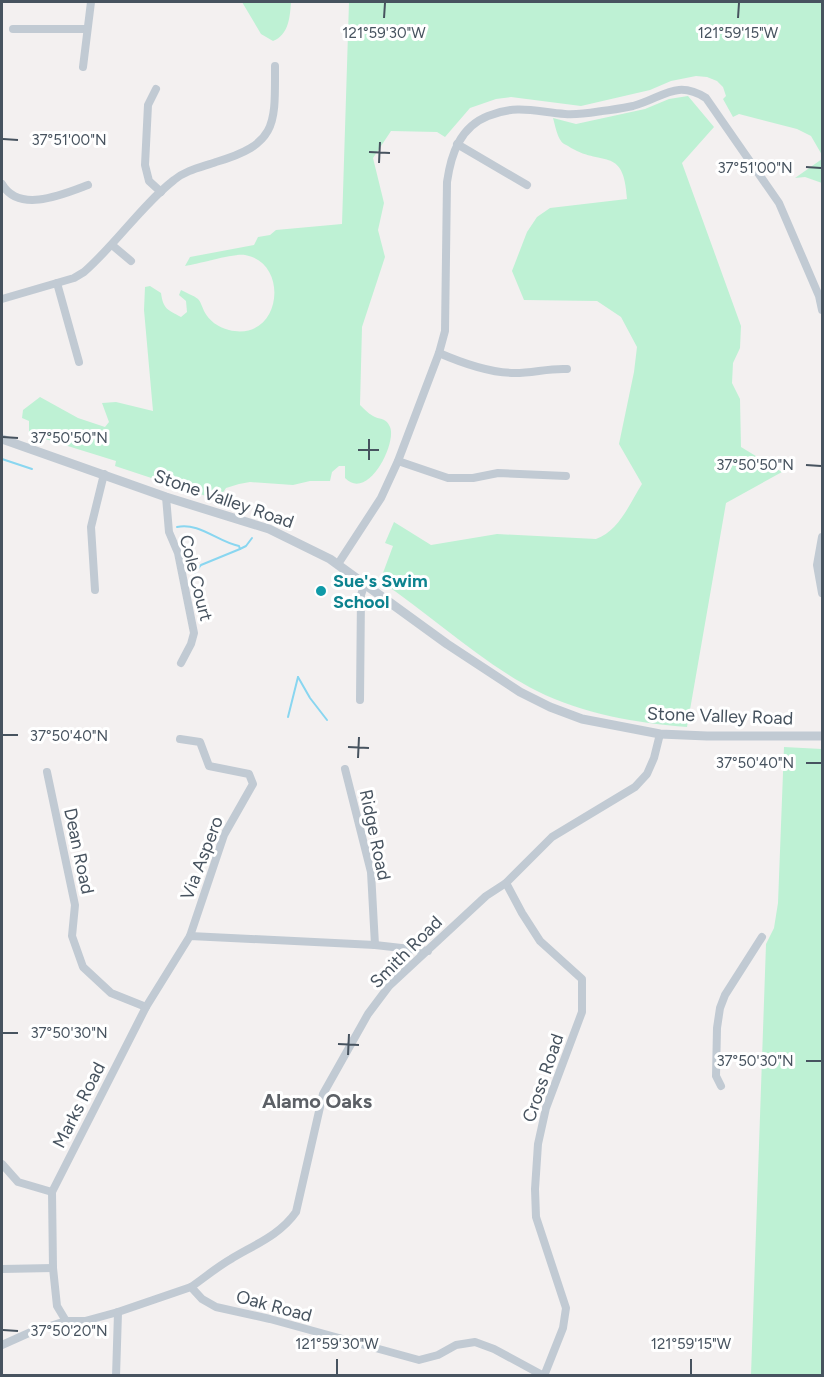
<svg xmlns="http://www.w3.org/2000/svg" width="824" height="1377" viewBox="0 0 824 1377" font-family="Figtree,sans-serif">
<rect width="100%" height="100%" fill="#f3f0f0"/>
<g fill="#bef1d4">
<path d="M 242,2 L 291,2 C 290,16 289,35 273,41 L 261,34 Z"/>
<path d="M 349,2 L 822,2 L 822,155 L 811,136 L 797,129 L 739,114 L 733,117 L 723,99 L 726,96 L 723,87 L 717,81 L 707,77 L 696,76 L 671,81 L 650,90 L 581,106 L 511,97 L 496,99 L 470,108 L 445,137 L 437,132 L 391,131 L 373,158 L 384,203 L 378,230 L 385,257 L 362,327 L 360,405 C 364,409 370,415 375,417 C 382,420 386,418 390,427 C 397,443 368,502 345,478 L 345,466 L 339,466 L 332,472 L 330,481 L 310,481 L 293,485 L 250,482 L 239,484 L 226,488 L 218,500 L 115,466 L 116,461 L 29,434 L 29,421 L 22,418 L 23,410 L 40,397 L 78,418 L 105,427 L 109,422 L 102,403 L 116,402 L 153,411 L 144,310 L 145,287 L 150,286 L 161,293 C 163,309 168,310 181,317 L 187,312 L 186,301 L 179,295 L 181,290 C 186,293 193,295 198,299 C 201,302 202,307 204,311 C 209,321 218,327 229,330 C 281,343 291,263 245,255 C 234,253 199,264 185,266 L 190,257 L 254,245 L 258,237 L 270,235 L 276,230 L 342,224 Z"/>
<path d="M 688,96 L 714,127 L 682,163 L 741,326 L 740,348 L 733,363 L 732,383 L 740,399 L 741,447 L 782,472 L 726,503 L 687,727 C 637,723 583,714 537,691 C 480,662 433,616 380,581 L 393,546 L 385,543 L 394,522 L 431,545 L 497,534 L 596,539 C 619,531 630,503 642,484 L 619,444 L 634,372 L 637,347 L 621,317 L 597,301 L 524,300 L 512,271 L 527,232 L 537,217 L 550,208 L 627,199 C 624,144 601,168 568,146 C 566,145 562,143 561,141 C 557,136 555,125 553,118 L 576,124 L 645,109 L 669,99 Z"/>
<path d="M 822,159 L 822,183 L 805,177 L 795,178 Z"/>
<path d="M 784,747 L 822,749 L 822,1375 L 751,1375 L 766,944 L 774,928 L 778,903 Z"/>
</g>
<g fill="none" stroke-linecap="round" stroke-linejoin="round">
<g stroke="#89d6f0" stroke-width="2">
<path d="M 2,459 L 32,469"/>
<path d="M 177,527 C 199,522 218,542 239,546 L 240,549 L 246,546 L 252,538"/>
<path d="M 194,574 L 201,565 L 240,549"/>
<path d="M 298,677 L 310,698 L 327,720"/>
<path d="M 288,717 L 298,677"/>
</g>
<g stroke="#c1cad3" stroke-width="8">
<path d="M 13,29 L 86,29"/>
<path d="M 83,67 L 91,2"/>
<path d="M 156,89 L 148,105 L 145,165 L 149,181 L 161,192"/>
<path d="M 457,144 L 527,185"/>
<path d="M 2,184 C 19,214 64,194 88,185"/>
<path d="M 112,245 L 131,261"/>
<path d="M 57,283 L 79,362"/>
<path d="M 2,299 L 74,278 L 84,272 C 116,244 141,206 174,180 C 186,170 202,167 216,162 C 278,144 275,124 275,66"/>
<path d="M 439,353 C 462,363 489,373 515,373 C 533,373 549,368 567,369"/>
<path d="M 398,461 L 448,478 L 473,478 L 498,473 L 566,476"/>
<path d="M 166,497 L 169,532 L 178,553 L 194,633 L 191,644 L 181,663"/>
<path d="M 822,537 L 817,565 L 822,593"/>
<path d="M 338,564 L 381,498 L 398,461 L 439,353 L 445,331 L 447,182 C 451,154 460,127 488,116 C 517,104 537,112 565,114 C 578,115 589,113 602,111 C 612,110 623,108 633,106 C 663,98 676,79 706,98 L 779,203 L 819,296 L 822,310"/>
<path d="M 95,590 L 91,527 L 104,474"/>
<path d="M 360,700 L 361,595 L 365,583"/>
<path d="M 180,739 L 200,742 L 209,766 L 249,774 L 253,784 L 224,835 L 190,936"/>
<path d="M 345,769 L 371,872 L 375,945"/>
<path d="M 47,772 L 75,905 L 72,936 L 83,967 L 111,993 L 146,1007"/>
<path d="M 506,883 L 522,913 L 540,941 L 582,979 L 582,1012 L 546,1108 L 538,1144 L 535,1189 L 536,1217 L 566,1308 L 563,1328 L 544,1376"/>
<path d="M 721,1086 L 716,1076 L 717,1028 L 720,1008 L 725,995 L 762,937"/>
<path d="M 2,1164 L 18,1182 L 52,1192"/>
<path d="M 2,1269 L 53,1268"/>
<path d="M 191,1287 C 204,1278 217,1267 231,1259 C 254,1245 280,1235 296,1212 L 323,1094 L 368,1014 L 389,986 L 486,896 L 506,883 L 552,837 L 635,787 L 647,774 L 654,758 L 660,734"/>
<path d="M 66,1321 L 57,1306 L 53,1268 L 52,1192 L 146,1007 L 190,936 L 375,945 L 428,951"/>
<path d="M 2,1345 L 31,1332 L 66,1321 L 85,1321 L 118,1312 L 191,1287 L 202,1299 L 216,1307 L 270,1319 L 419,1360 L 438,1355 L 456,1345 L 475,1342 L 494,1349 L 544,1376"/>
<path d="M 116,1376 L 118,1312"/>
</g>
<path stroke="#c1cad3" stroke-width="9" d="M 2,439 L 166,497 L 269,529 L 330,559 L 447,644 L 520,692 L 550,707 L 582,719 L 660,734 L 707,736 L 822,736"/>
</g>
<path fill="none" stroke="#47535f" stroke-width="2" d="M 384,18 L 385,3M 738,18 L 739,3M 3,139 L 18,140M 369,152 L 390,153M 379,163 L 380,142M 806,167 L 821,168M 3,437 L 18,438M 358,450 L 379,450M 369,460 L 369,439M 806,465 L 821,466M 3,735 L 18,735M 348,747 L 369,748M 358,758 L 359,737M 806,763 L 821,763M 3,1033 L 18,1033M 338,1044 L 359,1045M 348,1055 L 349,1034M 806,1061 L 821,1061M 3,1330 L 18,1331M 337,1374 L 337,1359M 691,1374 L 691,1359"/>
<circle fill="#0f9aa8" stroke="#fff" stroke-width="2" cx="321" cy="591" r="6"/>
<g text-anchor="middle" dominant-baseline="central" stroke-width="6" stroke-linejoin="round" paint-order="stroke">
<g font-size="18" fill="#47535f" stroke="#fff">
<text transform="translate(224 499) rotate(19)">Stone Valley Road</text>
<text transform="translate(196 578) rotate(76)">Cole Court</text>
<text transform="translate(720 716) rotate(2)">Stone Valley Road</text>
<text transform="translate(375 835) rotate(78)">Ridge Road</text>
<text transform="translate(79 851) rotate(78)">Dean Road</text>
<text transform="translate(202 858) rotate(-69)">Via Aspero</text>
<text transform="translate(406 952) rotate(-45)">Smith Road</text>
<text transform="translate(543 1078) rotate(-71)">Cross Road</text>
<text transform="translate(79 1105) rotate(-63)">Marks Road</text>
<text transform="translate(274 1306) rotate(15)">Oak Road</text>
</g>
<g font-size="18" font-weight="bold" fill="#0d838f" stroke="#fff" text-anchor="start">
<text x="333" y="581">Sue's Swim<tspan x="333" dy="21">School</tspan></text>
</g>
<g font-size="20" font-weight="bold" fill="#5c6066" stroke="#fff">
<text x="317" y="1101">Alamo Oaks</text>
</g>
</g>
<g font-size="15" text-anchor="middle" fill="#47535f" stroke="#fff" stroke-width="6" stroke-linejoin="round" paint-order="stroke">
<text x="384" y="38">121°59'30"W</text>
<text x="738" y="38">121°59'15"W</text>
<text x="69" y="145">37°51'00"N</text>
<text x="755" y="173">37°51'00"N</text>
<text x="69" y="443">37°50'50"N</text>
<text x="755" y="470">37°50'50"N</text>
<text x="69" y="741">37°50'40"N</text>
<text x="755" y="768">37°50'40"N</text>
<text x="69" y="1038">37°50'30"N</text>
<text x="755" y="1066">37°50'30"N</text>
<text x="69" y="1336">37°50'20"N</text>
<text x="337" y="1349">121°59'30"W</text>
<text x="691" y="1349">121°59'15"W</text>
</g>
<rect width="824" height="1377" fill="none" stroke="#47535f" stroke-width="6"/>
</svg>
